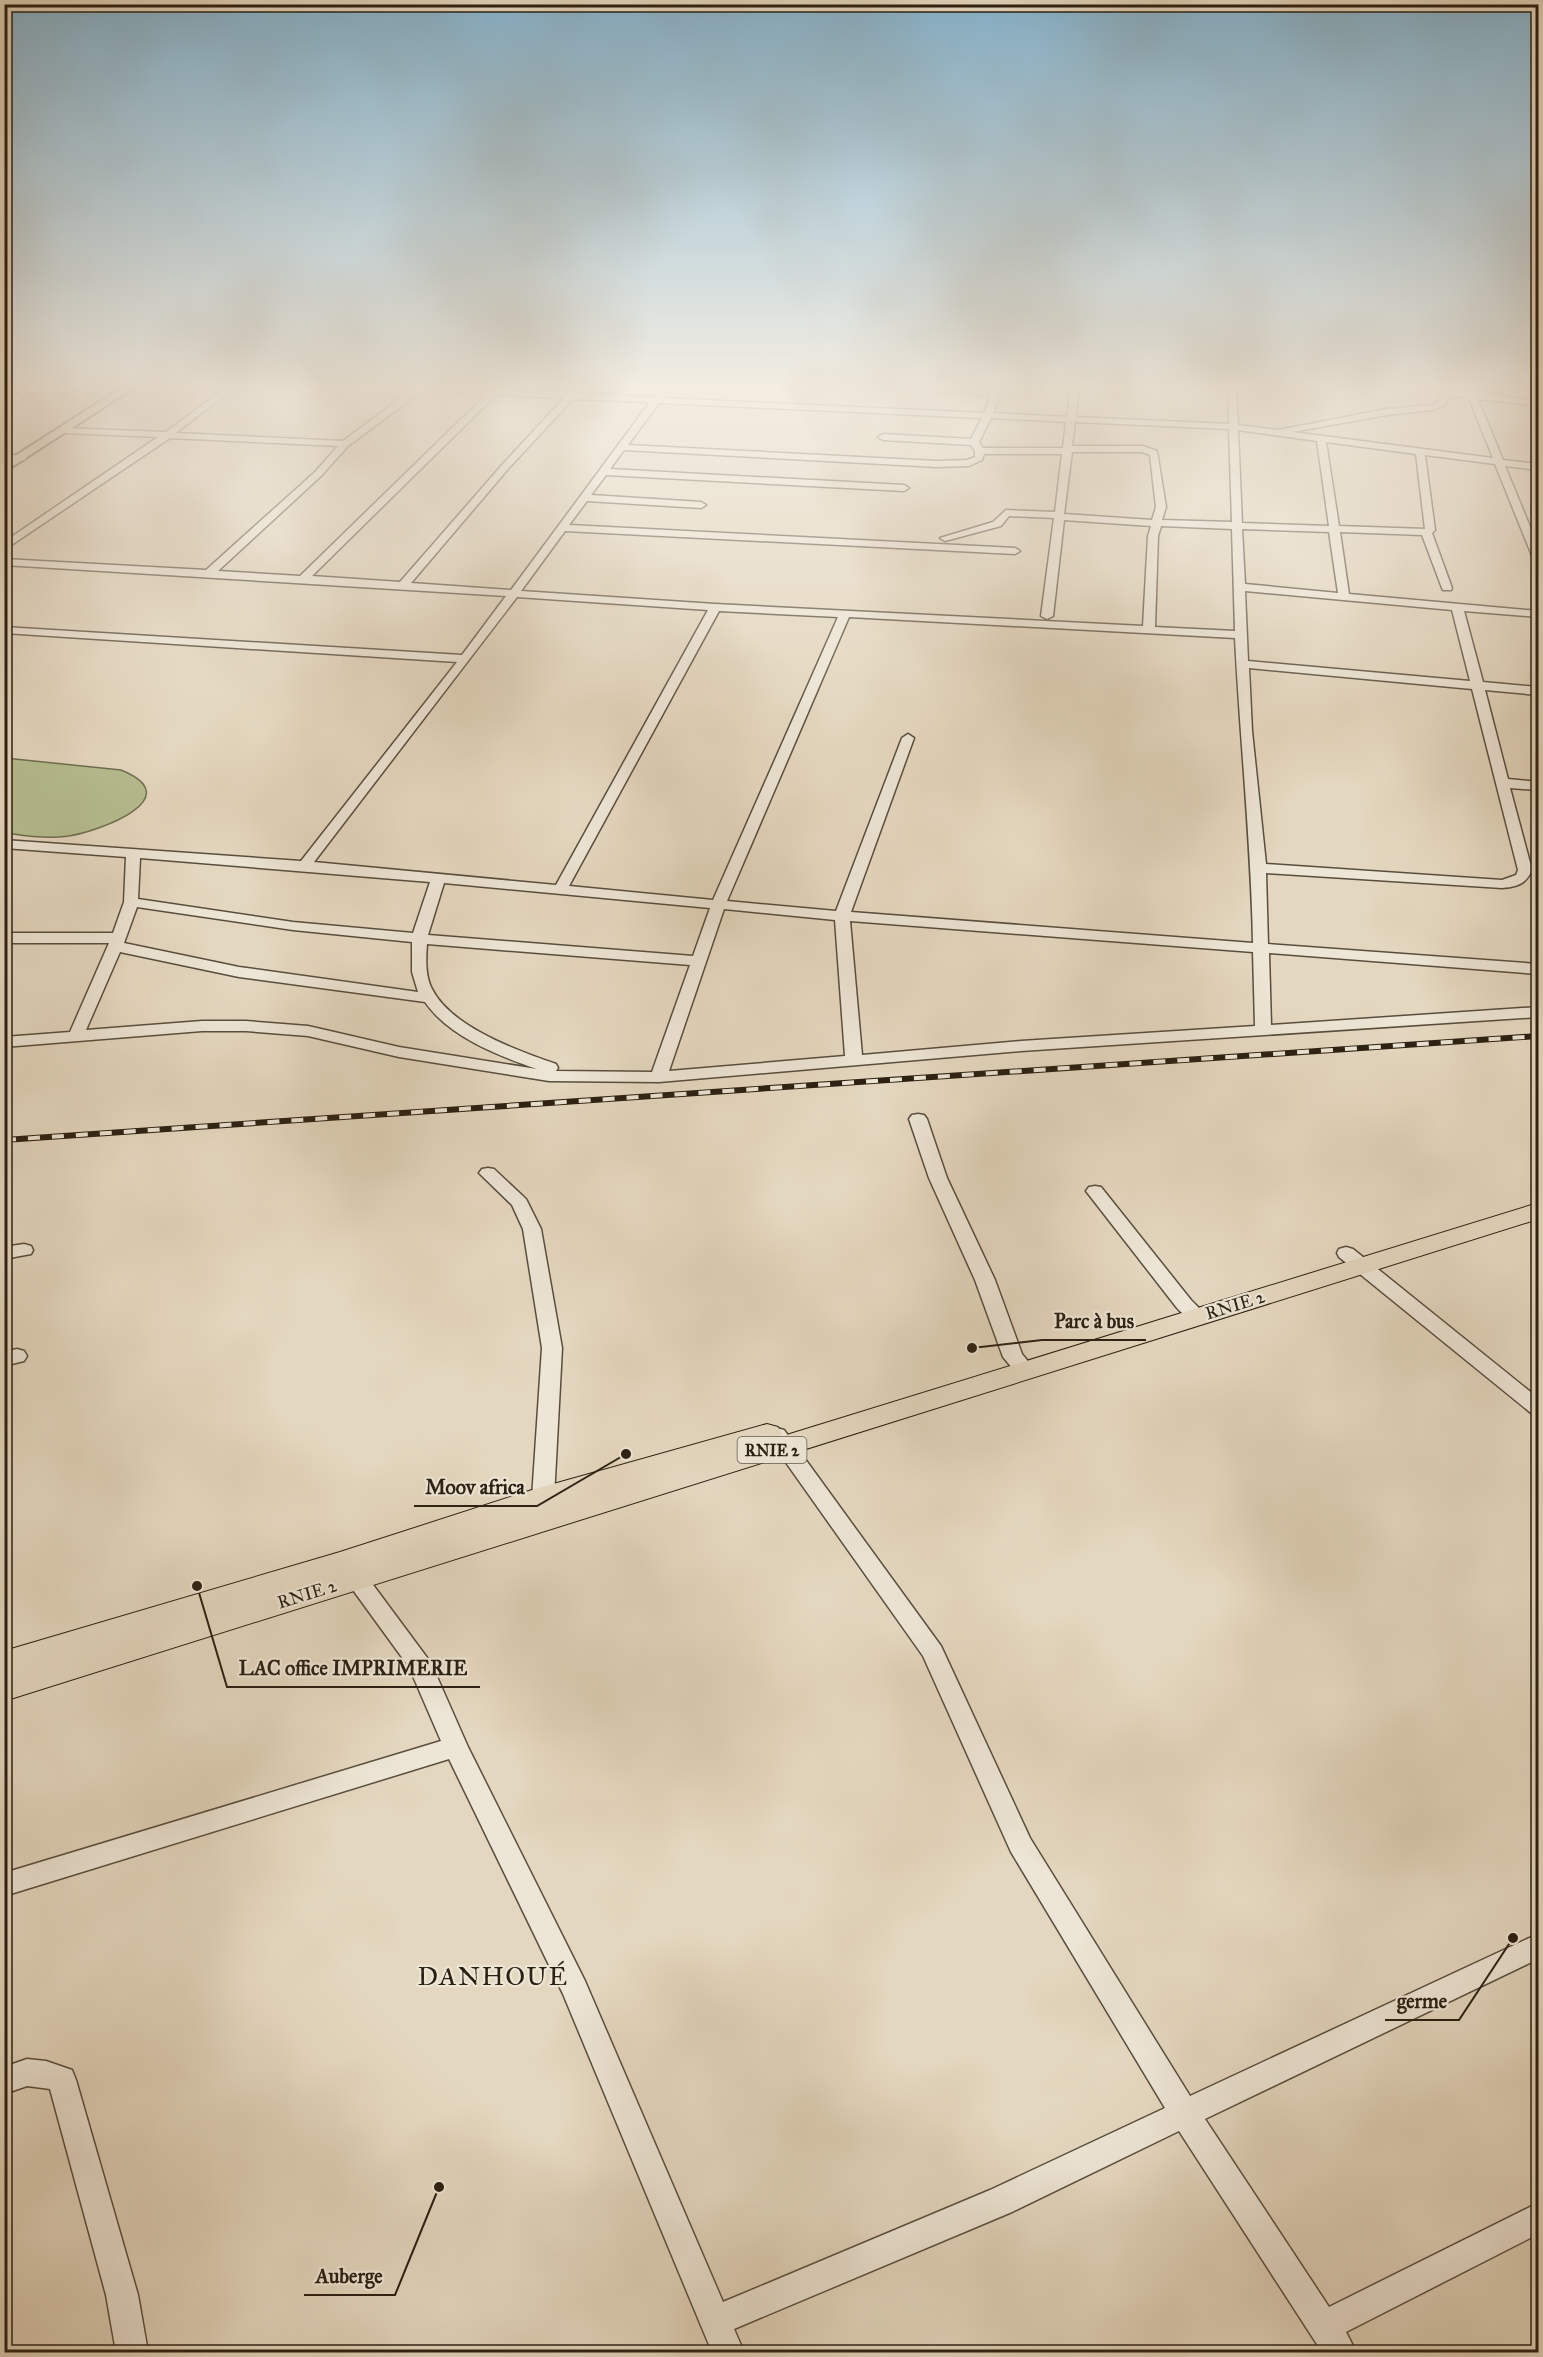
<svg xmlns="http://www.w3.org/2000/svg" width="1543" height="2357" viewBox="0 0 1543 2357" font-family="'IM FELL Great Primer',serif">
<rect width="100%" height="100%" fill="#e4d7bf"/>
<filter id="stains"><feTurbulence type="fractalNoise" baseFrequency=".00333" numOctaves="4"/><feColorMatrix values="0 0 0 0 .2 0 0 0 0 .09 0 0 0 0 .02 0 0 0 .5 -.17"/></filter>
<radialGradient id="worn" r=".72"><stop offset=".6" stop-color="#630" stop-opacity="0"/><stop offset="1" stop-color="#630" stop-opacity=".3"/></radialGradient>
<path fill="#b6be90" stroke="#706f51" stroke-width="1.5" d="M 5,758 L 121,770 C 190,798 100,831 69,836 C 47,839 26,836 5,833 Z"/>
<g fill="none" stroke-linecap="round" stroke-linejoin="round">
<g stroke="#594e3d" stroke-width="3">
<g id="minor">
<path d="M 33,387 L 42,387 L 4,408 L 4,402 Z"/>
<path d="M 226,387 L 235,387 L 176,433 L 343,441 L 410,391 L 376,390 L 372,387 L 491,390 L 495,387 L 501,387 L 501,390 L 568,393 L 576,387 L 580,390 L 577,394 L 654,397 L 662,387 L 670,387 L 662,398 L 984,413 L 991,395 L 877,390 L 873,387 L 993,390 L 994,387 L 1002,387 L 993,413 L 1067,417 L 1071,387 L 1079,387 L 1076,417 L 1229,424 L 1228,387 L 1236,387 L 1238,425 L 1278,430 L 1387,409 L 1431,405 L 1438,401 L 1442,394 L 1452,390 L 1467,392 L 1465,387 L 1473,387 L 1476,393 L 1538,401 L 1538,406 L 1478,399 L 1503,460 L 1538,464 L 1538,470 L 1505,466 L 1538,546 L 1538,561 L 1533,558 L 1495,464 L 1425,455 L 1435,530 L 1432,533 L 1452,588 L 1451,590 L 1443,590 L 1442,588 L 1422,535 L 1340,532 L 1349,594 L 1538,611 L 1538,617 L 1464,611 L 1483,682 L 1538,687 L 1538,695 L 1485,690 L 1508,779 L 1538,782 L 1538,790 L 1510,788 L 1532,870 C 1526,884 1517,887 1502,888 L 1266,873 L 1268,944 L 1538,964 L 1538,974 L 1269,953 L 1271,1025 L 1538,1007 L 1538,1017 L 1021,1051 L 659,1082 L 549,1081 L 399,1057 L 308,1036 L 246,1031 L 202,1031 L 4,1047 L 4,1037 L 70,1032 L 109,943 L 4,943 L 4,933 L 113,933 L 124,902 L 126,857 L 4,848 L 4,840 L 301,861 L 457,662 L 4,633 L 4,627 L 462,655 L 506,596 L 4,565 L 4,559 L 206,570 L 315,472 L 338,446 L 170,438 L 4,550 L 4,542 L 158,437 L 65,433 L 61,430 L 62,428 L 166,432 ZM 421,392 L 486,395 L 300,576 L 218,571 L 321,476 L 348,446 ZM 496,395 L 564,398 L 502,465 L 400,582 L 312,576 ZM 1453,396 L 1469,398 L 1493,458 L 1292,432 L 1387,415 L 1433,410 L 1445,405 L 1449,398 ZM 573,399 L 650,402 L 511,590 L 411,583 L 508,469 ZM 659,403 L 982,418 L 971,439 L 883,434 L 878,437 L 883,440 L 971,445 L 975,451 L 975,457 L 967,460 L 937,461 L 628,445 ZM 991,418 L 1066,422 L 1063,448 L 983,448 L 979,442 ZM 1075,422 L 1229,429 L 1232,522 L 1162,520 L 1166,507 L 1157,451 L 1143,446 L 1072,446 ZM 1238,430 L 1317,441 L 1329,526 L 1242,523 ZM 1326,442 L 1416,454 L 1425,529 L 1339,526 ZM 624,450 L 937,467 L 969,466 L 982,460 L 984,454 L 1062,454 L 1055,512 L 1006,510 L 993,522 L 940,538 L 945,541 L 1001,526 L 1009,516 L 1054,518 L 1041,616 L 1047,619 L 1053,616 L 1064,520 L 1151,526 L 1148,536 L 1143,626 L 715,604 L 521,591 L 565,531 L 1015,554 L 1020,551 L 1015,548 L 569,525 L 587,501 L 701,508 L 706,505 L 701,502 L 591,495 L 606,475 L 904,491 L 909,488 L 904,485 L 610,469 ZM 1072,452 L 1142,452 L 1150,455 L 1156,507 L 1152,520 L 1064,514 ZM 1161,526 L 1232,529 L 1235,631 L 1155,627 L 1158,536 ZM 1242,529 L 1329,532 L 1338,593 L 1245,584 ZM 1245,591 L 1452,610 L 1470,681 L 1248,661 ZM 517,597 L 708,610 L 556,885 L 314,862 ZM 719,611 L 838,617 L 713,900 L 569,886 ZM 849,617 L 1235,638 C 1240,739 1251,841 1253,943 L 851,912 L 914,738 L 908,734 L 902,738 L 836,911 L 727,901 ZM 1249,668 L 1472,689 L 1518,870 L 1516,875 L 1502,880 L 1266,864 L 1252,731 ZM 140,858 L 430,882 L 413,933 L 293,922 L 138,899 ZM 444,883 L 710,908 L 693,956 L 428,935 ZM 137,907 L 293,930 L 412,942 L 412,972 L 418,992 L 239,967 L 124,943 ZM 724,909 L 835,920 L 845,1056 L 669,1071 ZM 850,921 L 1253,952 L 1255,1026 L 1021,1041 L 862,1055 ZM 427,944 L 690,965 L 652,1072 L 556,1071 L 558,1068 L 556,1064 C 518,1051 451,1027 432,989 C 425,976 426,958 427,944 ZM 120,952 L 239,977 L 425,1002 C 449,1037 499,1056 537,1069 L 399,1047 L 308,1026 L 246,1021 L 202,1021 L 86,1030 Z"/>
<path d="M 4,453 L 27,458 L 22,461 L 4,459 Z"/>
<path d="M 918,1114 L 924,1115 L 927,1119 L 947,1178 L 995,1280 L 1022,1354 L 1035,1370 L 1032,1375 L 1025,1377 L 1018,1375 L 1003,1357 L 975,1280 L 929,1178 L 909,1119 L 912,1115 Z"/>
<path d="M 488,1168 L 494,1169 L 526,1199 L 541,1229 L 562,1348 L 554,1498 L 559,1508 L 556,1514 L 548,1516 L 540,1514 L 532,1498 L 542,1348 L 523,1229 L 512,1205 L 479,1173 L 482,1169 Z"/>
<path d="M 1095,1186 L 1101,1187 L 1191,1300 L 1207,1316 L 1204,1320 C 1191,1324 1186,1317 1177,1308 L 1086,1191 L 1089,1187 Z"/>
<path d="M 24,1244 L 31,1246 L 33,1250 L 31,1254 L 4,1259 L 4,1247 Z"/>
<path d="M 1346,1247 L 1353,1249 L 1538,1398 L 1538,1415 L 1531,1413 L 1339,1257 L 1337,1253 L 1339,1249 Z"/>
<path d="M 17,1349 L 24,1351 L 27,1356 L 24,1361 L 4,1366 L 4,1352 Z"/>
<path d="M 777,1428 L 784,1430 L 941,1646 L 1030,1838 L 1190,2096 L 1538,1934 L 1538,1959 L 1205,2119 L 1329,2307 L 1538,2203 L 1538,2234 L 1346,2332 L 1356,2352 L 1322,2352 L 1179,2131 L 1012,2212 L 734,2329 L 744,2352 L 712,2352 L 563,1994 L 449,1759 L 4,1896 L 4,1873 L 441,1741 L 409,1667 L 345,1579 L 339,1567 L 342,1561 L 350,1559 L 358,1561 L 365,1574 L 431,1663 L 468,1747 L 585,1981 L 723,2302 L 990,2190 L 1165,2108 L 1011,1852 L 923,1656 L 770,1440 L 766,1435 L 770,1430 Z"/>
<path d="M 27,2059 L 46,2061 L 72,2070 L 76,2080 L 138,2295 L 148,2352 L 116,2352 L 106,2295 L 50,2089 L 27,2086 L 4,2094 L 4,2067 Z"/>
</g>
</g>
<g stroke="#2b2012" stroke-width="4">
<path id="major" d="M 123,387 L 135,387 L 4,472 L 4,463 Z"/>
</g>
<g stroke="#2b2012" stroke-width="2">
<path id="highway" d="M 1538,1203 L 1538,1219 L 4,1701 L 4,1651 L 340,1552 L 532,1490 L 767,1424 L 778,1427 L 782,1434 L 780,1437 Z"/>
</g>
<use href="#minor" fill="#ede5d5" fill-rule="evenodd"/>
<use href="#major" fill="#e4d7bf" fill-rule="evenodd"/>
<use href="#highway" fill="#e4d7bf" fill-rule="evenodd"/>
<g stroke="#2b2012" stroke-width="6">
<path id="rail" d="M 4,1140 L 1538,1036"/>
</g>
<use href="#rail" stroke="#ede5d5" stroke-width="4" stroke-dasharray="12" stroke-linecap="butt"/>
</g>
<linearGradient id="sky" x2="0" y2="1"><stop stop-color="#87b6d1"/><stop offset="0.54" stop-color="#f3ede2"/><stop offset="1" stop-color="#f3ede2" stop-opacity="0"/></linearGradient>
<rect width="1543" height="717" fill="url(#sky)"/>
<g text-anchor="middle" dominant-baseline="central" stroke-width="4.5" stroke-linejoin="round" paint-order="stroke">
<rect fill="#ede5d5" stroke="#655b4c" stroke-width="1.5" x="737.5" y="1437" width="69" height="26" rx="4.5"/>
<g font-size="16" font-weight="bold" fill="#2b2012">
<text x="772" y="1450">RNIE 2</text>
</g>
<g font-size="18" fill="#2b2012" stroke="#ede5d5">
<text transform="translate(1235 1305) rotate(-17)">RNIE 2</text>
<text transform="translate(307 1594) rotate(-17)">RNIE 2</text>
</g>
<g font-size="26" letter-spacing="1.5" fill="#2b2012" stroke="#ede5d5">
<text x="493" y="1976">DANHOUÉ</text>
</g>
</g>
<path fill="none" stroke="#2b2012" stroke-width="2" d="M972 1348L1042 1340H1146M626 1454L537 1506H414M197 1586L227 1687H480M1513 1938L1459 2020H1385M439 2187L395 2295H304"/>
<g fill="#2b2012" stroke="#ede5d5" stroke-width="2">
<circle cx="972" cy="1348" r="6"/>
<circle cx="626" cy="1454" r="6"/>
<circle cx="197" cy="1586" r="6"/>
<circle cx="1513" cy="1938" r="6"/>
<circle cx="439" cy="2187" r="6"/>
</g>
<g font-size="20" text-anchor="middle" font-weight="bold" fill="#2b2012" stroke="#ede5d5" stroke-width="4.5" stroke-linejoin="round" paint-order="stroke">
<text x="1094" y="1328">Parc à bus</text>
<text x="475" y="1494">Moov africa</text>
<text x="353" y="1675">LAC office IMPRIMERIE</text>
<text x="1422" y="2008">germe</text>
<text x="349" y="2283">Auberge</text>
</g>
<rect width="1543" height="2357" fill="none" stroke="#e4d7bf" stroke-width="24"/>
<rect x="6" y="6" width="1531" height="2345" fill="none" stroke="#2b2012" stroke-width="3"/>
<rect x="12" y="12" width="1519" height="2333" fill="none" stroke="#2b2012" stroke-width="1.5"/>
<rect width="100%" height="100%" filter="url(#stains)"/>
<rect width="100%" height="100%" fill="url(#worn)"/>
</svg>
